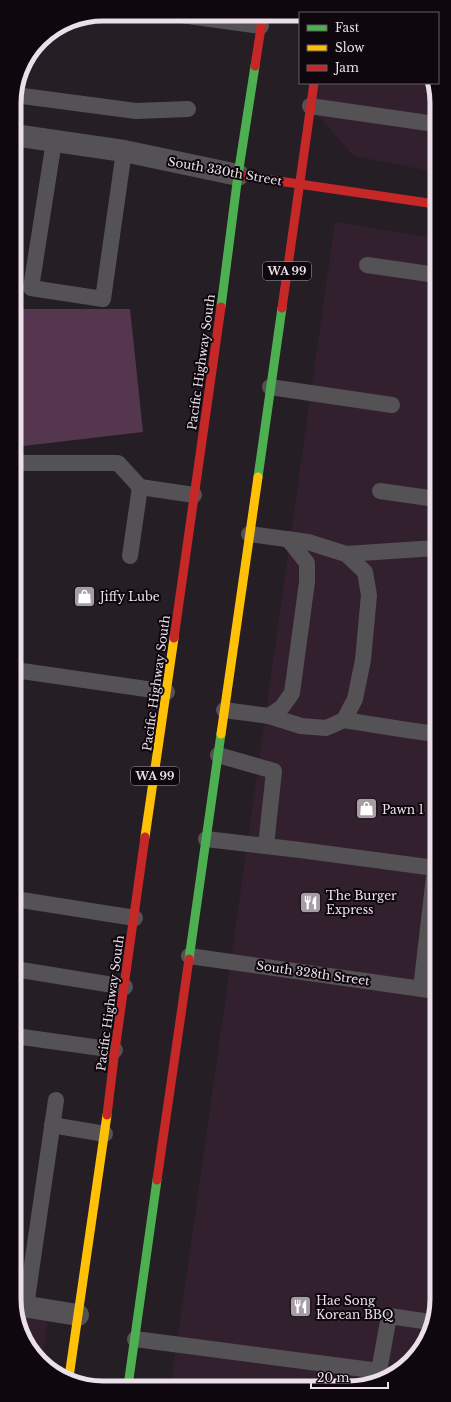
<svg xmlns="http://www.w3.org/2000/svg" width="451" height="1402" viewBox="0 0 451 1402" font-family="'Libre Baskerville',serif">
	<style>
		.built { fill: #33202f }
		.green { fill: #54364f }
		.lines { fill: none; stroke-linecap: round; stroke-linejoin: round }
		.lane { stroke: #555255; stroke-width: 16 }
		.street { stroke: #555255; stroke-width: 22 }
		.fast { stroke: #4caf50; stroke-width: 9 }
		.slow { stroke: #ffc107; stroke-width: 9 }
		.jam { stroke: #c62828; stroke-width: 9 }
		.labels { text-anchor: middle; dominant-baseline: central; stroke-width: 4; stroke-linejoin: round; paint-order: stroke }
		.shield { fill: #0e070d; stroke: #a99fa7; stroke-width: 1 }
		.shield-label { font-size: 11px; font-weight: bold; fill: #ebe0e9 }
		.street-label { font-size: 12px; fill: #ebe0e9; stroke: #0e070d }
		.poi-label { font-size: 12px; fill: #ebe0e9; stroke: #0e070d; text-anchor: start }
		.rim { fill: none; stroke: #ebe0e9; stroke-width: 5 }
	</style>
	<rect width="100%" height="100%" fill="#261e25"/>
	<!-- built -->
	<g class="built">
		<polygon points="314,83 434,83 435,86 435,172 354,156 310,106"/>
		<polygon points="335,222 436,238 437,1305 415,1358 365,1386 171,1386"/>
		<polygon points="16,1305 48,1318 42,1363 40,1362 16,1316"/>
	</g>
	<!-- green -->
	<polygon class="green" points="14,309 130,309 143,432 15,447"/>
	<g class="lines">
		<!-- lane -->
		<g class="lane">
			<polyline points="174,14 261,26"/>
			<polyline points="15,95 136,111 188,109"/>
			<polyline points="310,106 435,124"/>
			<polyline points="54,141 31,288 103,299 124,151"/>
			<polyline points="367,265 436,275"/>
			<polyline points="270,387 392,405"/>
			<polyline points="15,463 118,463 140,487"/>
			<polyline points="380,491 436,499"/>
			<polyline points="346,554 436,548"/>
			<polyline points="130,556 140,487 194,495"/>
			<polyline points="15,670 167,692"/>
			<polyline points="224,710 269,716 301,726 326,728 344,720 355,699 363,660 369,595 365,572 346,554 308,542 249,534"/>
			<polyline points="269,716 282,707 292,693 307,582 307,563 288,539"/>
			<polyline points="344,720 407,730 436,734"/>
			<polyline points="218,755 274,771 266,846"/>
			<polyline points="206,839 300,850 435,868 421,989"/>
			<polyline points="15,899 135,918"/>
			<polyline points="189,956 436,991"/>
			<polyline points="15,969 125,987"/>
			<polyline points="15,1036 115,1050"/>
			<polyline points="52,1125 105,1134"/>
			<polyline points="26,1306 56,1100"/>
			<polyline points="135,1339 379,1371 378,1379"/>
			<polyline points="379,1371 389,1316 430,1322"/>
		</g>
		<!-- street -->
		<g class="street">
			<polyline points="14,135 124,151 238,175"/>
			<polyline points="16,1305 78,1315"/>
		</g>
		<!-- fast -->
		<g class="fast">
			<polyline points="221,307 238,175 255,66"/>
			<polyline points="258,477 282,308"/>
			<polyline points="189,959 221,734"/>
			<polyline points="128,1386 157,1180"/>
		</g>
		<!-- slow -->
		<g class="slow">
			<polyline points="221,734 258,477"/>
			<polyline points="145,837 174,638"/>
			<polyline points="69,1377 107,1115"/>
		</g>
		<!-- jam -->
		<g class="jam">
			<polyline points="255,66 263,15"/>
			<polyline points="238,175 435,204"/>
			<polyline points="282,308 314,83"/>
			<polyline points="174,638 221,307"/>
			<polyline points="107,1115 115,1050 145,837"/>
			<polyline points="157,1180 189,959"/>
		</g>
	</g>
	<!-- icons -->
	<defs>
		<symbol id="shop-square" viewBox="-11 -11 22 22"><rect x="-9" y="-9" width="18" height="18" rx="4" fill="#a69ca4" stroke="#0e070d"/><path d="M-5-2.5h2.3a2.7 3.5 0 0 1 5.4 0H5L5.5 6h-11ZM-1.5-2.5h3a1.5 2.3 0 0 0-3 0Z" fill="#fff"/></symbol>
		<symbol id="restaurant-square" viewBox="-11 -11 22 22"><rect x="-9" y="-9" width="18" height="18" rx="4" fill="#a69ca4" stroke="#0e070d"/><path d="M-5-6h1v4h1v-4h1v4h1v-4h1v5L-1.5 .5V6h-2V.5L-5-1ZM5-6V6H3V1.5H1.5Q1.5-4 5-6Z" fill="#fff"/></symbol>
	</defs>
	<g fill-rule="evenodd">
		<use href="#shop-square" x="72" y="584" width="25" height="25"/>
		<use href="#shop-square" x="354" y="796" width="25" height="25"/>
		<use href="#restaurant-square" x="298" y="890" width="25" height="25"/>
		<use href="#restaurant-square" x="288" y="1294" width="25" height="25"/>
	</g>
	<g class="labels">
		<!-- shield labels -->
		<g class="shield">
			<rect x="263" y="262" width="48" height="18" rx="3"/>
			<rect x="131" y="767" width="48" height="18" rx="3"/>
		</g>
		<g class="shield-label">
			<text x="287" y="271">WA 99</text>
			<text x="155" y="776">WA 99</text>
		</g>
		<!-- street labels -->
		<g class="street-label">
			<text transform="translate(225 171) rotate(10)">South 330th Street</text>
			<text transform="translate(201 362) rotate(-82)">Pacific Highway South</text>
			<text transform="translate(156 683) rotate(-82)">Pacific Highway South</text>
			<text transform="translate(313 973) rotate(8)">South 328th Street</text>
			<text transform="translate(110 1003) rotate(-82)">Pacific Highway South</text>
		</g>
		<!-- poi labels -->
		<g class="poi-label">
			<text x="100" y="596">Jiffy Lube</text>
			<text x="382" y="809">Pawn 1</text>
			<text x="326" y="895">The Burger<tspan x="326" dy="14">Express</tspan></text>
			<text x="316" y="1300">Hae Song<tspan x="316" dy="14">Korean BBQ</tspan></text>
		</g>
	</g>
	<!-- crop -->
	<path d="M0 0H451V1402H0ZM103 21H348A82 82 0 0 1 430 103V1299A82 82 0 0 1 348 1381H103A82 82 0 0 1 21 1299V103A82 82 0 0 1 103 21Z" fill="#0e070d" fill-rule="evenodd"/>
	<path class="rim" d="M103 21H348A82 82 0 0 1 430 103V1299A82 82 0 0 1 348 1381H103A82 82 0 0 1 21 1299V103A82 82 0 0 1 103 21Z"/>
	<!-- legend -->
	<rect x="299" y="12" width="140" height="72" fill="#0e070d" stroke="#665e65"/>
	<rect x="307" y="25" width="20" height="6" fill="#4caf50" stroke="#665e65"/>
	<text x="335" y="32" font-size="12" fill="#ebe0e9">Fast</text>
	<rect x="307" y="45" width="20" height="6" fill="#ffc107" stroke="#665e65"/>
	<text x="335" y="52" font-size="12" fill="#ebe0e9">Slow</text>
	<rect x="307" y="65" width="20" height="6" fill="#c62828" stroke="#665e65"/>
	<text x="335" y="72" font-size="12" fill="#ebe0e9">Jam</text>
	<!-- scale -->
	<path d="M311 1382v6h77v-6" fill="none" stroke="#ebe0e9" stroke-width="2"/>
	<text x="317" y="1382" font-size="12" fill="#ebe0e9" stroke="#0e070d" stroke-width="3" paint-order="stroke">20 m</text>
</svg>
